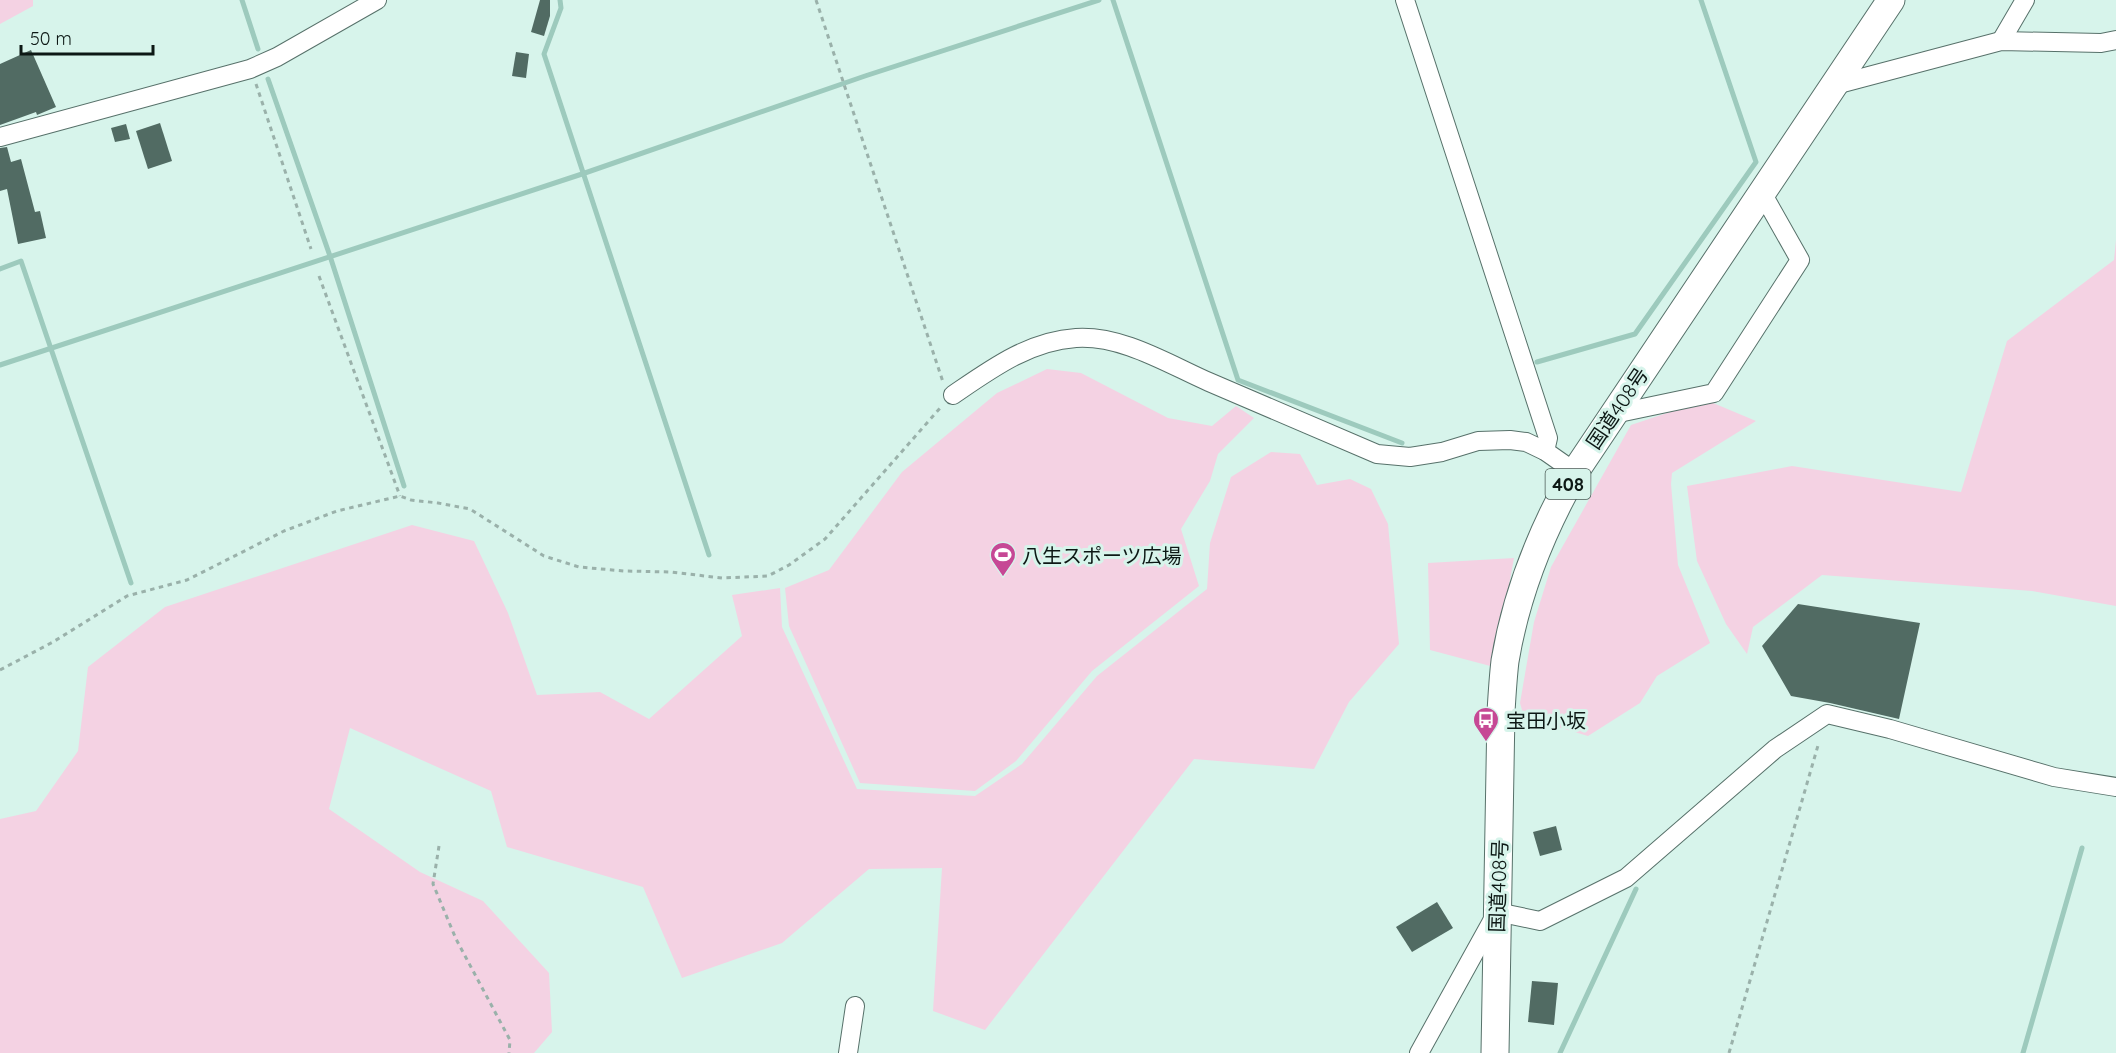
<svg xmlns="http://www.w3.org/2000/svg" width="2116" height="1053" viewBox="0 0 2116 1053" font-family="Quicksand,'Noto Sans JP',sans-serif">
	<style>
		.green { fill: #f4d2e3 }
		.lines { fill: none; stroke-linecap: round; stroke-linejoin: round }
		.stream { stroke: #9dcabd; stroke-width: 5 }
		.building { fill: #516b63 }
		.minor-casing { stroke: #57716a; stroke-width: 20 }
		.highway-casing { stroke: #57716a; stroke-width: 29 }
		.path { stroke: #9ab1aa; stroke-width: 3; stroke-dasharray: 4.5 4.5; stroke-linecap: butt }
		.minor { stroke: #fff; stroke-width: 18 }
		.highway { stroke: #fff; stroke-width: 27 }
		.labels { text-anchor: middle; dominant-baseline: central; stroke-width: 6; stroke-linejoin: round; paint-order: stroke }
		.shield { fill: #d7f4eb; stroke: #4a5a55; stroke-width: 1.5 }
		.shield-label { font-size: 18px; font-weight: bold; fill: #0d1815 }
		.street-label { font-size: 20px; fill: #0d1815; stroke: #d7f4eb }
		.poi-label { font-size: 20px; fill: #0d1815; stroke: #d7f4eb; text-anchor: start }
	</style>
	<rect width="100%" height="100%" fill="#d7f4eb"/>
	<!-- green -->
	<g class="green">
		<polygon points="0,0 33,0 33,6 0,24"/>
		<polygon points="2116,240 2116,606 2032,591 1822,575 1753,627 1747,654 1726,624 1697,561 1687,486 1792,466 1961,492 2007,341 2114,260"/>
		<polygon points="1047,369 1081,373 1168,418 1212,426 1236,406 1254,418 1218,454 1210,481 1181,529 1199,586 1092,671 1016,761 975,791 860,783 789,626 785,588 829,570 902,472 997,393"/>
		<polygon points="1706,400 1756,421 1672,473 1671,484 1678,565 1710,643 1657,676 1640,703 1588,736 1524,717 1520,703 1534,622 1551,567 1631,425"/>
		<polygon points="1271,452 1300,454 1317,485 1350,479 1371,489 1388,524 1399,644 1349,702 1314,769 1194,759 985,1030 933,1011 942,868 869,869 782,943 682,978 643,887 507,847 491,791 350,728 329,809 420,872 483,901 549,973 552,1032 534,1053 0,1053 0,819 36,811 78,751 88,667 165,607 412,525 474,541 508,613 537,695 600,692 649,719 742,636 732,595 780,588 782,627 857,789 975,796 1022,764 1097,676 1207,589 1210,543 1231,477"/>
		<polygon points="1514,558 1494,667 1430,650 1428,563"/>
	</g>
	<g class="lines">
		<!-- stream -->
		<g class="stream">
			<polyline points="242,0 258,49"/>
			<polyline points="560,0 561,8 544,54 709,555"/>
			<polyline points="1113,0 1238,380 1402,443"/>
			<polyline points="268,79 330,256 404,486"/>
			<polyline points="0,269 21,261 131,583"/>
			<polyline points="1537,362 1635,334 1756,162 1701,0"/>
			<polyline points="0,365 582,174 865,76 1099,0"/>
			<polyline points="1560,1053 1636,889"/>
			<polyline points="2023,1053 2082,848"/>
		</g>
	</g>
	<!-- building -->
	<g class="building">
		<polygon points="540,0 550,0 550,16 544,36 531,32"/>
		<polygon points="31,50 56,107 37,115 36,112 0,125 0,64"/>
		<polygon points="516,52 529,54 526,78 512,76"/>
		<polygon points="160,123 172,161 148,169 136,131"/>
		<polygon points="126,124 130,139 115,142 111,128"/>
		<polygon points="7,147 11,162 21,159 35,212 40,211 46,238 18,244 7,189 0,191 0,148"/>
		<polygon points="1798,604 1920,623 1899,719 1830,703 1791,696 1762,646"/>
		<polygon points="1556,826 1562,850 1540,856 1533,832"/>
		<polygon points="1437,902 1453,928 1412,952 1396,927"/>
		<polygon points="1532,981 1558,983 1554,1025 1528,1022"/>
	</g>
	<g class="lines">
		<defs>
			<g id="minor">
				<polyline points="1405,0 1548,438 1545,451"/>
				<polyline points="2001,41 2025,0"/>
				<polyline points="1835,85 2001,41 2101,43 2116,40"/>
				<polyline points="0,137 250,69 277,57 377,0"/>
				<path d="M953,395C991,369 1029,341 1076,338C1122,335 1168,364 1209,382C1265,406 1321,430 1377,454L1410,457L1442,452L1478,441L1510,440L1526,442L1545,451L1575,472"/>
				<polyline points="1614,414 1714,393 1800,260 1761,191"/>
				<polyline points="848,1053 855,1006"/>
				<polyline points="1419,1053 1497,912 1540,921 1626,878 1775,749 1827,714 1890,729 2054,777 2116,787"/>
			</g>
			<path id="highway" d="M1495,1053L1501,712C1502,695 1503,678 1505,661C1516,595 1542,530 1575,472L1891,0"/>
		</defs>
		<!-- minor casing -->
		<use href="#minor" class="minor-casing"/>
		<!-- highway casing -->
		<use href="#highway" class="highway-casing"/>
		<!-- path -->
		<g class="path">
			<polyline points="816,0 943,382"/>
			<polyline points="256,84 311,249"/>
			<polyline points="319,276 400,496"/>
			<polyline points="0,670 53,642 127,596 187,580 284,531 337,511 400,496 411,500 438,503 470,509 544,556 579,567 624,571 671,572 722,578 768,576 789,565 825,539 941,407"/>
			<polyline points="439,846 433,884 456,939 510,1040 509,1053"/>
			<polyline points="1729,1053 1819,742"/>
		</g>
		<!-- minor -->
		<use href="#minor" class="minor"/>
		<!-- highway -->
		<use href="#highway" class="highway"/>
	</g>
	<!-- icons -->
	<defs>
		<symbol id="stadium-pin" viewBox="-11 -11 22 30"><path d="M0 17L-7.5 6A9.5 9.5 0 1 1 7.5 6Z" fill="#c64895" stroke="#d7f4eb"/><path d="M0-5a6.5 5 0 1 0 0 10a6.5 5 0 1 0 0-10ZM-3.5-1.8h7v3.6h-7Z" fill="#fff"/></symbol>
		<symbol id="bus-pin" viewBox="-11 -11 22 30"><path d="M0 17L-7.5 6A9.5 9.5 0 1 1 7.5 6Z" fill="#c64895" stroke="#d7f4eb"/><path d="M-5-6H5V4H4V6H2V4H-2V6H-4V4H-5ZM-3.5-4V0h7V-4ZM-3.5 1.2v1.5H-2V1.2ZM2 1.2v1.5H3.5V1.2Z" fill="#fff"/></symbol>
	</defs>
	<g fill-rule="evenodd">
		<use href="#stadium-pin" x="988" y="540" width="30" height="40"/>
		<use href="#bus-pin" x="1471" y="705" width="30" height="40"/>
	</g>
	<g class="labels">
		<!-- shield labels -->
		<rect class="shield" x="1545.5" y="469" width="45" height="30" rx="4.5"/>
		<g class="shield-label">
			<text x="1568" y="484">408</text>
		</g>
		<!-- street labels -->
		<g class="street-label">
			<text transform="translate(1617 408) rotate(-56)">国道408号</text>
			<text transform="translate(1498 886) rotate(-88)">国道408号</text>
		</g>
		<!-- poi labels -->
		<g class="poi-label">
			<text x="1022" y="555">八生スポーツ広場</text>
			<text x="1506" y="720">宝田小坂</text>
		</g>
	</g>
	<!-- scale -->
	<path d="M21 45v9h132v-9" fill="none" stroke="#0d1815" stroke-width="3"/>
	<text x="30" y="45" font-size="18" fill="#0d1815" stroke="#d7f4eb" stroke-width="4.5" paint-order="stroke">50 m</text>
</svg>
